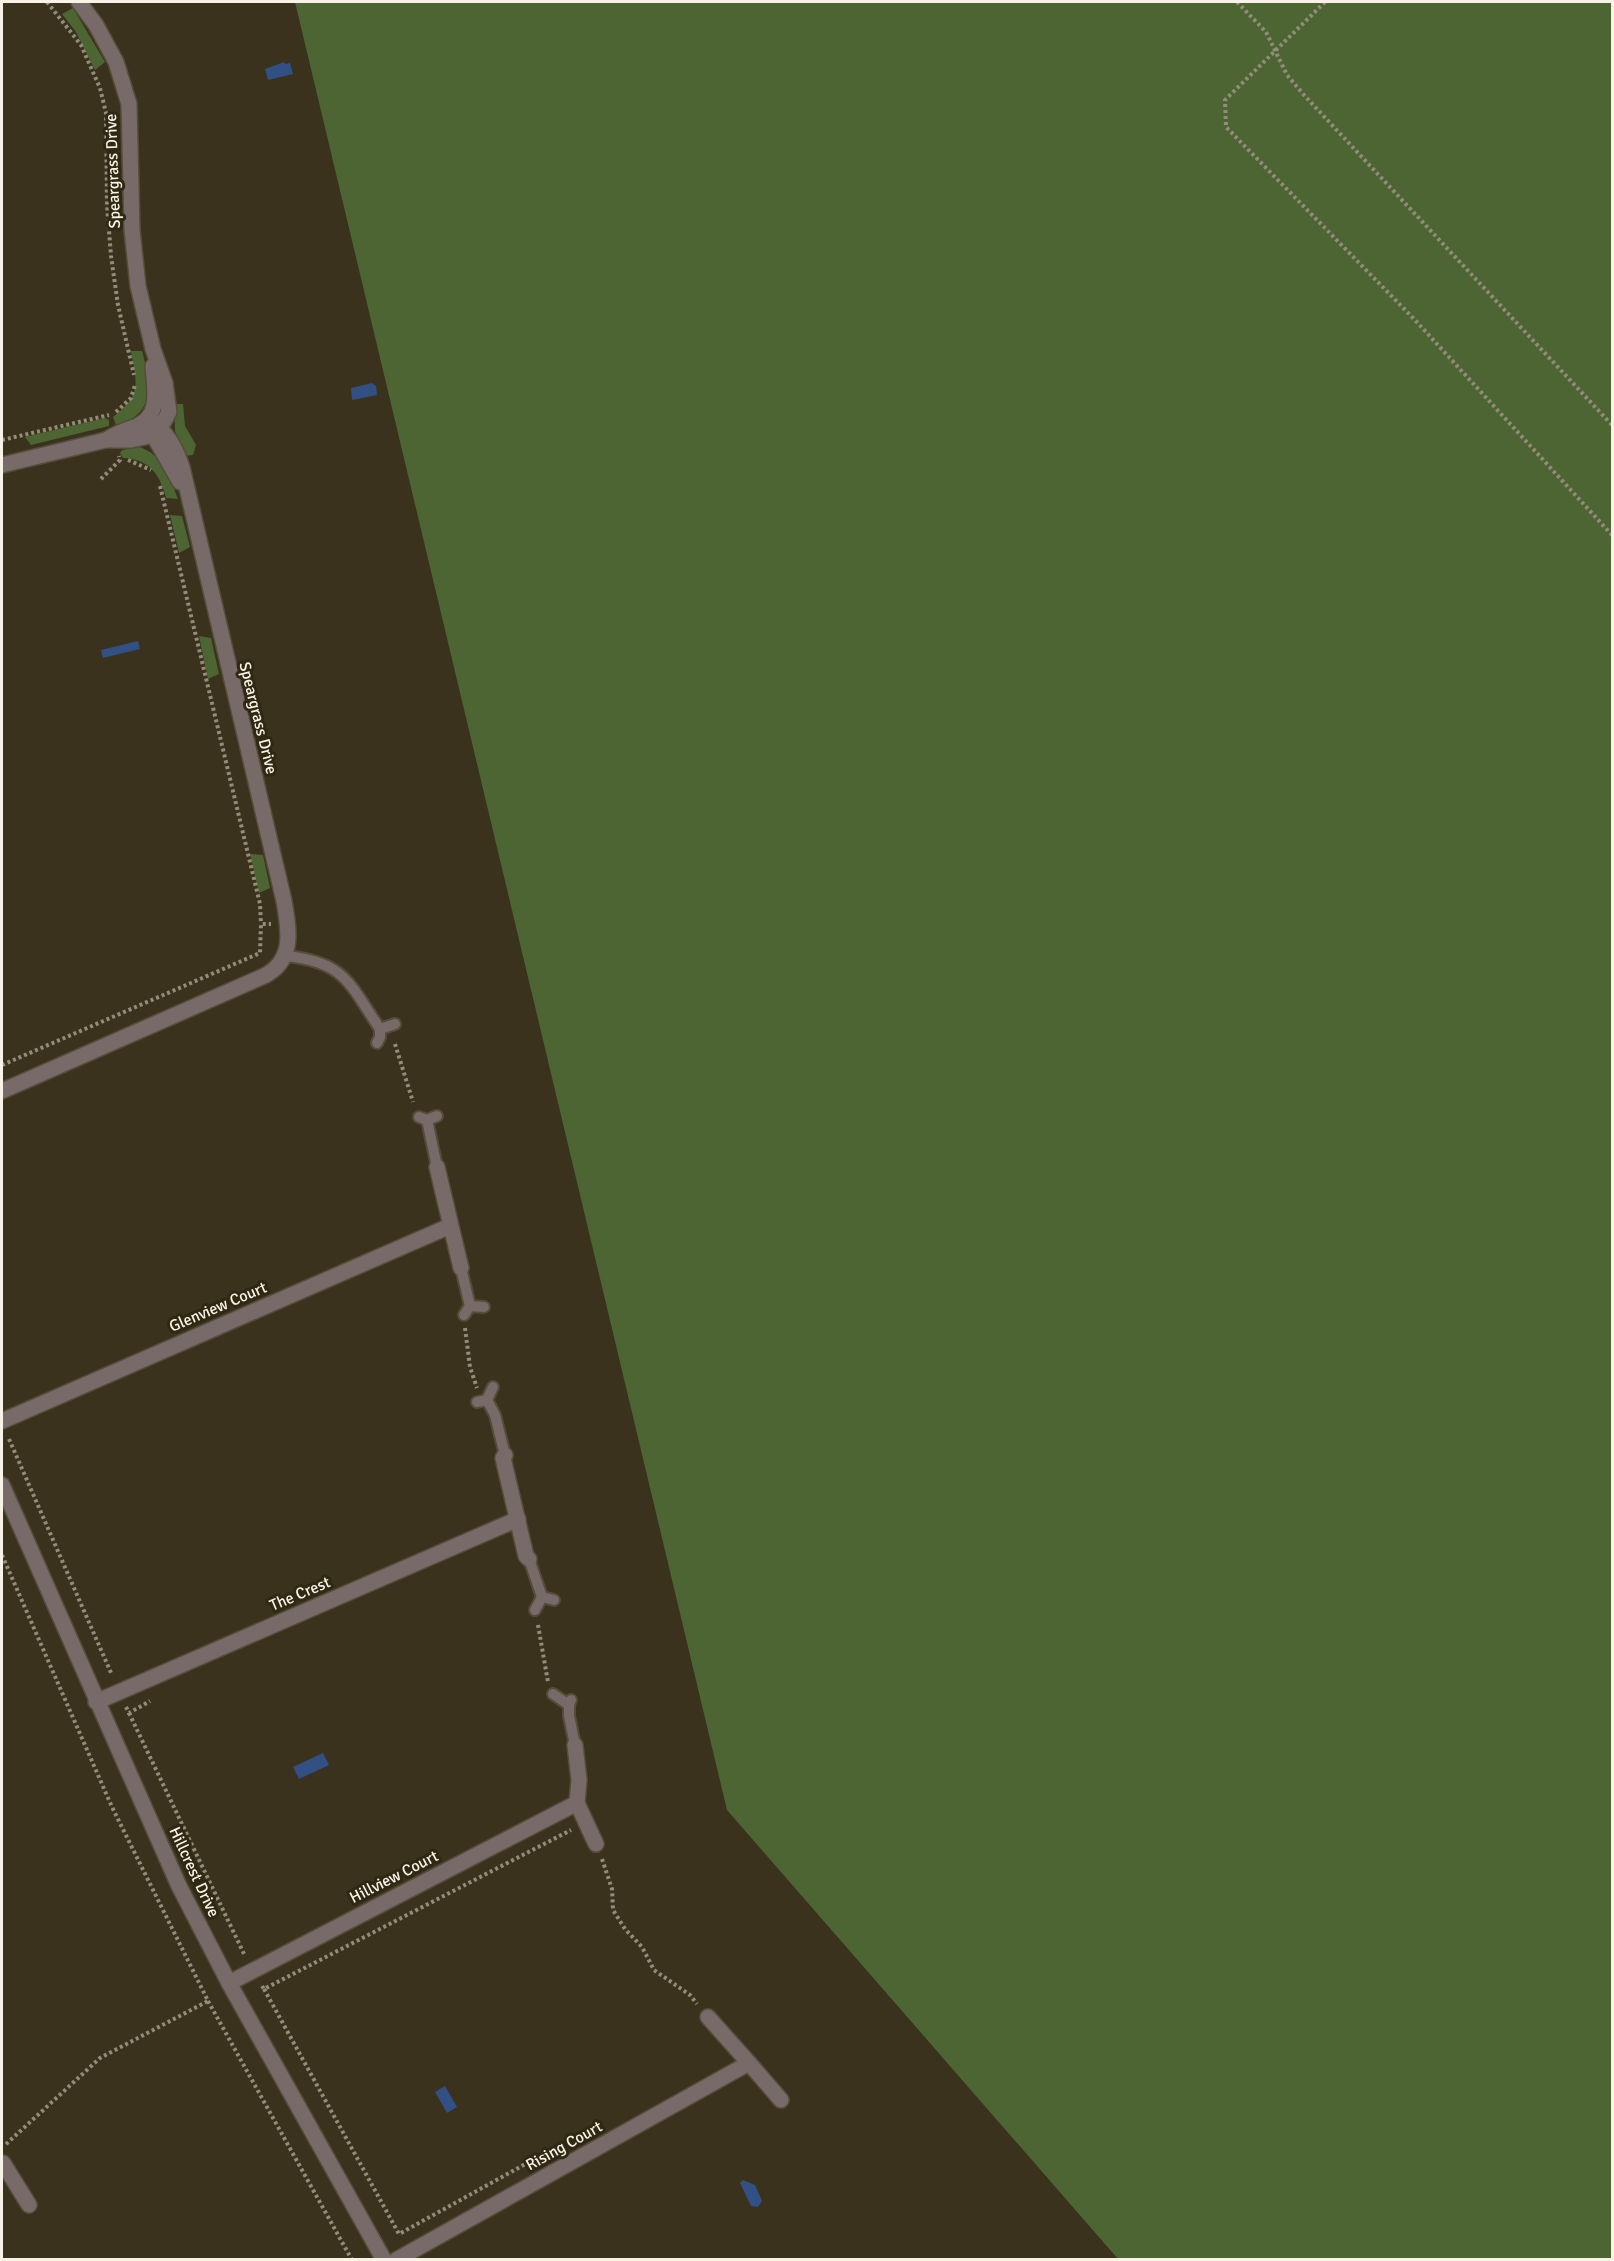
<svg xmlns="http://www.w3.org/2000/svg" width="1614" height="2261" viewBox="0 0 1614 2261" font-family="Signika,sans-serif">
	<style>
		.green { fill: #4c6532 }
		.water { fill: #325084 }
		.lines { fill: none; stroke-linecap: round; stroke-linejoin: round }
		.service-casing { stroke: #554d39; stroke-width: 14 }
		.minor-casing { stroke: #554d39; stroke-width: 18 }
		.path { stroke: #938c7b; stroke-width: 4; stroke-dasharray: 3 3; stroke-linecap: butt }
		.service { stroke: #776a68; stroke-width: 10 }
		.minor { stroke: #776a68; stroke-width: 15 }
		.labels { text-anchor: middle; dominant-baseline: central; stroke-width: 6; stroke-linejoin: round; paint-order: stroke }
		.street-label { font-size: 16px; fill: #f8f3e6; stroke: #302813 }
	</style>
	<rect width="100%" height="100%" fill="#3a321d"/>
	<!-- green -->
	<g class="green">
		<polygon points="295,2 1612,2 1612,2259 1118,2259 727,1810"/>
		<polygon points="73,8 105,62 95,70 76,32 62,14"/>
		<path d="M131,351H142C151,384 156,415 116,425L113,417C142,394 137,385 131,351Z"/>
		<polygon points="174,404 183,404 185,426 196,445 193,455 185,456 175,431"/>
		<polygon points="105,418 109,420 109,426 31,445 25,437"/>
		<path d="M139,447C163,454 170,478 178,499L166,498C160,474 149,459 123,458L120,453L122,450Z"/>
		<polygon points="170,515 182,516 190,547 179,553"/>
		<polygon points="199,636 211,638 219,674 208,679"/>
		<polygon points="250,854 263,855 270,888 259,893"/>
	</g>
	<!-- water -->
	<g class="water">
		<polygon points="284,62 285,64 290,63 293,74 268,80 265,69"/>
		<polygon points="372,383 376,386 377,395 352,400 351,388"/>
		<polygon points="138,641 140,649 103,658 101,650"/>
		<polygon points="323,1753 329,1765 299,1779 293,1767"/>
		<polygon points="445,2086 457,2107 447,2113 435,2092"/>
		<polygon points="743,2180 755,2185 762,2201 758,2207 751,2206 740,2183"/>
	</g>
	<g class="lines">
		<defs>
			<g id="service">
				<path d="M286,956C345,962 349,983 380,1029V1037L377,1043"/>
				<polyline points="380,1029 395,1024"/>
				<polyline points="419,1117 427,1120 437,1116"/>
				<polyline points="427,1120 437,1167"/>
				<polyline points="461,1268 470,1306"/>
				<polyline points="464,1315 470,1306 484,1307"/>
				<polyline points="487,1400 495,1415 505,1455"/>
				<polyline points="477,1402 487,1400 493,1387"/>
				<polyline points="529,1559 542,1597"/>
				<polyline points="535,1610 542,1597 554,1600"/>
				<polyline points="553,1694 569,1705 571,1700"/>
				<polyline points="569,1705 569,1716 575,1745"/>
			</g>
			<g id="minor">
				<polyline points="149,424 152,433 180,482"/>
				<path d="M106,440C116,433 126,430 137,426C162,415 154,387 153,366"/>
				<polyline points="2,465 106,440 131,440 145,437 162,425 169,412 165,383 153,349 138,286 132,230 129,104 116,62 96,25 79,2"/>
				<path d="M2,1091L264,976C295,960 289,930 284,901L182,467C175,446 166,431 148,418"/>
				<polyline points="437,1167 461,1268"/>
				<polyline points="2,1421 450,1226"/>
				<polyline points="505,1455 503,1458 526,1556 529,1559"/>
				<polyline points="2,1485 179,1886 229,1983 384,2260"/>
				<polyline points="96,1702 518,1519"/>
				<polyline points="577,1803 596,1844"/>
				<polyline points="229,1983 577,1803 579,1780 575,1745"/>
				<polyline points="749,2063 781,2100"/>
				<polyline points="3,2163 29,2205"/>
				<polyline points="396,2260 749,2063 708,2017"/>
			</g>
		</defs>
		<!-- service casing -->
		<use href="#service" class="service-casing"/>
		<!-- minor casing -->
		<use href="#minor" class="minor-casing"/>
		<!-- path -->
		<g class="path">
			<polyline points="47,2 81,45 100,88 106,113 107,205 111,256 118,305 134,375"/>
			<polyline points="1237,2 1266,32 1287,75 1304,95 1612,425"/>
			<polyline points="1325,2 1225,100 1226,127 1415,320 1612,535"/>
			<polyline points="116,412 131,398 135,385"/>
			<polyline points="2,440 109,415"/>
			<polyline points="128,460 151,470"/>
			<polyline points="101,479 120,460 119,456"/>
			<polyline points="160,486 260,904 261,924"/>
			<polyline points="395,1044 413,1102"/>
			<polyline points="2,1065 260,953 261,924 271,924"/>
			<polyline points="465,1328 470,1367 477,1388"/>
			<polyline points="9,1439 112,1675"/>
			<polyline points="2,1555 112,1807 208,2001 100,2058 4,2146"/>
			<polyline points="538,1625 548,1682"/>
			<polyline points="126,1707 129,1713 150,1701"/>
			<polyline points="129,1713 245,1956"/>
			<polyline points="602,1859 612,1889 613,1910 625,1929 642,1947 654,1970 690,1995 697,2004"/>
			<polyline points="262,1986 264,1989 571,1830"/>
			<polyline points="264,1989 399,2234 529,2162"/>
			<polyline points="208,2001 352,2260"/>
		</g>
		<!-- service -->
		<use href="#service" class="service"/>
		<!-- minor -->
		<use href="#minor" class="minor"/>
	</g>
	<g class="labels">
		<!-- street labels -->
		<g class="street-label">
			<text transform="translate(113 171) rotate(-92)">Speargrass Drive</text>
			<text transform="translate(258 718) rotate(76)">Speargrass Drive</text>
			<text transform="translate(218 1307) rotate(-23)">Glenview Court</text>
			<text transform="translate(300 1594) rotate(-23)">The Crest</text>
			<text transform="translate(194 1872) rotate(65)">Hillcrest Drive</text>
			<text transform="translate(394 1877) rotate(-27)">Hillview Court</text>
			<text transform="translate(564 2146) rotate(-29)">Rising Court</text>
		</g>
	</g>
	<!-- border -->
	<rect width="1614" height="2261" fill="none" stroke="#f8f3e6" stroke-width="6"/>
</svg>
